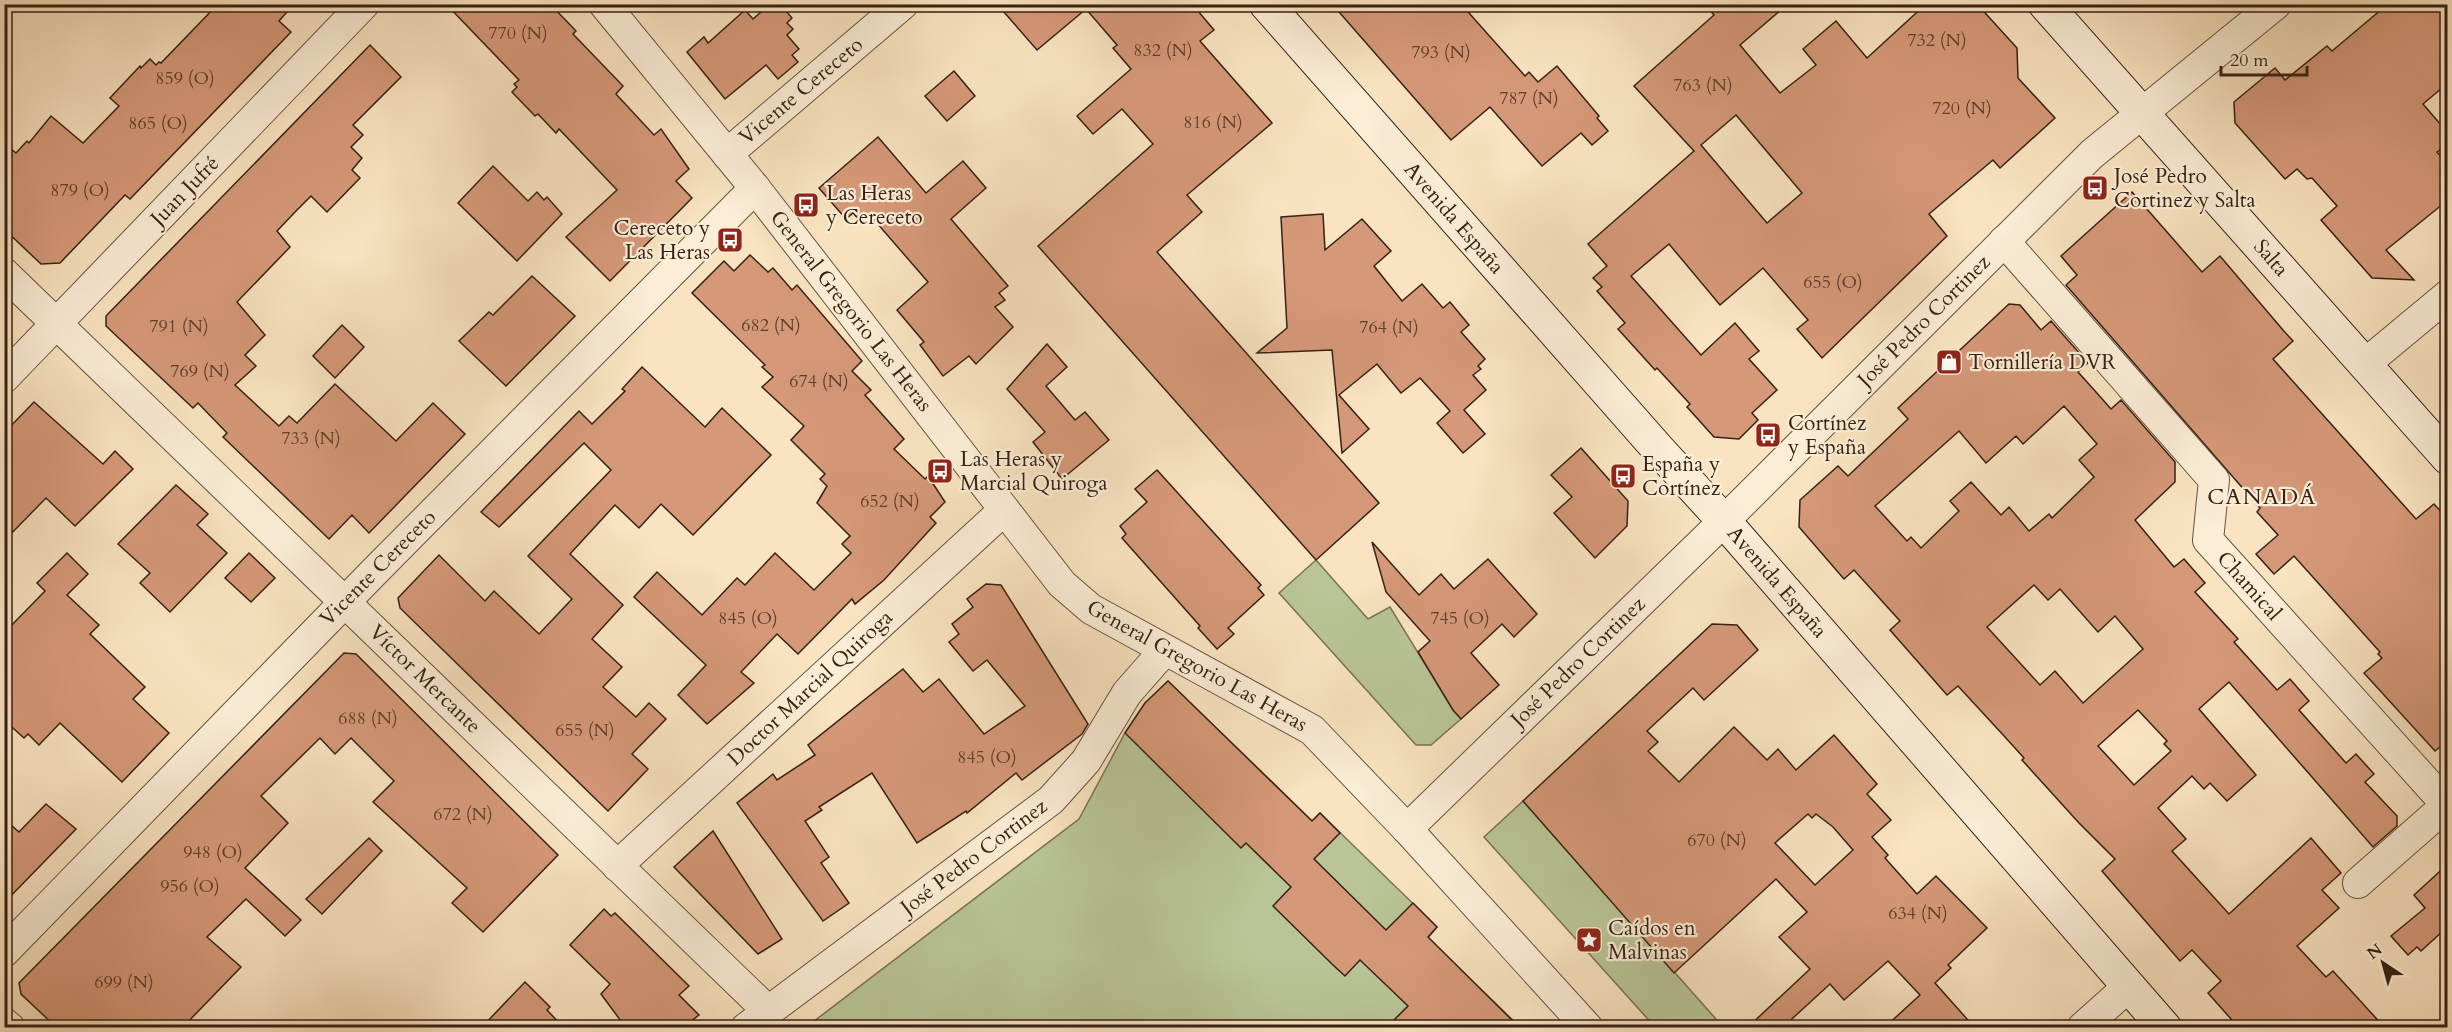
<svg xmlns="http://www.w3.org/2000/svg" width="2452" height="1032" viewBox="0 0 2452 1032" font-family="Cardo,serif">
	<style>
		.green { fill: #b9c596; stroke: #787354; stroke-width: 1.5 }
		.building { fill: #d59878; stroke: #362113; stroke-width: 1.5; fill-rule: evenodd }
		.lines { fill: none; stroke-linecap: round; stroke-linejoin: round }
		.minor-casing { stroke: #67523e; stroke-width: 32 }
		.secondary-casing { stroke: #362113; stroke-width: 35 }
		.minor { stroke: #fbedd6; stroke-width: 30 }
		.secondary { stroke: #fbedd6; stroke-width: 33 }
		.labels { text-anchor: middle; dominant-baseline: central; stroke-width: 4.5; stroke-linejoin: round; paint-order: stroke }
		.number-label { font-size: 18px; fill: #5e3f2c }
		.street-label { font-size: 21px; fill: #362113; stroke: #fbedd6 }
		.poi-label { font-size: 21px; fill: #362113; stroke: #fbedd6; text-anchor: start }
		.neighbourhood-label { font-size: 22px; letter-spacing: 1.5px; fill: #362113; stroke: #fbedd6 }
	</style>
	<rect width="100%" height="100%" fill="#f9e3c0"/>
	<filter id="stains"><feTurbulence type="fractalNoise" baseFrequency=".00333" numOctaves="4"/><feColorMatrix values="0 0 0 0 .2 0 0 0 0 .09 0 0 0 0 .02 0 0 0 .5 -.17"/></filter>
	<radialGradient id="worn" r=".72"><stop offset=".6" stop-color="#630" stop-opacity="0"/><stop offset="1" stop-color="#630" stop-opacity=".3"/></radialGradient>
	<!-- green -->
	<g class="green">
		<polygon points="1316,560 1368,619 1390,607 1453,710 1461,719 1431,745 1416,745 1279,593"/>
		<polygon points="1168,681 1312,821 1320,813 1437,927 1428,938 1520,1027 805,1028 1079,819 1125,733 1145,703"/>
		<polygon points="1523,801 1723,1027 1655,1027 1484,837"/>
	</g>
	<!-- building -->
	<g class="building">
		<polygon points="218,4 294,4 279,21 291,32 130,199 125,195 60,263 41,264 4,229 4,143 16,153 27,141 29,143 51,116 83,143 119,106 110,98 140,66 141,68 150,59 156,65 159,62 161,63"/>
		<polygon points="446,4 550,4 576,31 573,34 623,86 616,94 654,135 661,129 689,169 676,181 692,198 610,281 566,237 617,190 559,129 556,133 538,114 535,116 512,92 517,87 514,84 519,80"/>
		<polygon points="770,4 780,4 792,18 787,23 793,29 787,35 799,49 792,55 798,62 778,79 766,65 725,99 687,52 704,37 708,43 745,10 753,19"/>
		<polygon points="997,4 1192,4 1214,30 1200,41 1272,123 1187,195 1202,212 1157,252 1379,503 1316,560 1038,246 1153,144 1122,109 1093,134 1077,116 1131,69 1113,48 1117,45 1086,9 1037,50"/>
		<polygon points="1332,4 1461,4 1525,76 1529,72 1538,82 1557,66 1599,116 1597,118 1608,131 1592,145 1581,133 1542,166 1490,107 1451,140"/>
		<path d="M1705,4H1788L1740,45L1780,93L1816,65L1803,49L1836,21L1867,58L1926,4H1977L2017,48L2018,78L2055,118L2000,168L1993,160L1929,214L1947,236L1822,358L1797,329L1808,320L1763,268L1720,305L1669,244L1631,276L1701,355L1735,323L1759,351L1749,359L1777,390L1752,413L1758,420L1739,439L1714,437L1687,407L1690,404L1657,368L1655,370L1618,329L1625,323L1597,291L1602,287L1593,278L1607,266L1588,244L1694,151L1634,86L1714,15ZM1736,115L1802,193L1767,223L1701,145Z"/>
		<polygon points="2388,4 2448,4 2448,83 2423,104 2448,133 2448,144 2437,152 2448,164 2448,200 2386,250 2414,280 2372,278 2321,220 2337,206 2312,178 2307,179 2297,169 2285,179 2235,123 2234,102 2275,68 2285,80 2327,46 2332,51"/>
		<polygon points="370,45 401,77 353,125 363,135 351,147 362,158 352,170 360,178 327,212 311,196 296,211 277,231 290,247 237,302 265,335 245,355 256,366 235,385 279,426 289,416 297,423 335,384 396,441 433,403 465,434 369,533 352,515 329,539 223,437 227,433 198,403 193,408 106,326 106,316"/>
		<polygon points="954,71 975,96 947,121 925,96"/>
		<polygon points="878,137 926,193 963,161 986,188 951,219 1008,286 999,293 1005,300 995,307 1013,327 976,364 969,356 943,376 920,345 924,342 897,310 928,282 870,215 862,223 853,213 846,219 819,188"/>
		<polygon points="493,166 528,201 537,192 544,200 547,197 562,214 517,261 458,203"/>
		<polygon points="2132,192 2202,272 2220,256 2283,330 2293,341 2273,359 2416,519 2434,504 2448,519 2448,740 2435,751 2364,673 2382,658 2378,654 2380,652 2294,556 2274,574 2256,554 2278,535 2257,512 2260,508 2066,285 2077,275 2061,256"/>
		<polygon points="1323,214 1325,250 1362,219 1391,251 1374,266 1402,301 1422,284 1443,308 1450,302 1469,325 1461,332 1485,359 1478,366 1481,369 1473,375 1486,390 1464,410 1485,434 1463,453 1437,423 1450,411 1420,378 1401,393 1377,364 1339,395 1369,429 1342,453 1332,350 1257,353 1287,328 1281,217"/>
		<polygon points="750,255 768,272 773,268 792,290 797,285 862,361 852,371 871,390 865,395 904,439 894,449 925,479 928,476 945,502 930,517 936,523 884,580 855,604 852,599 798,654 777,634 741,672 754,683 707,724 678,695 706,665 634,597 657,572 702,615 737,578 745,585 775,553 814,590 851,553 842,544 850,536 817,503 827,486 820,479 825,474 791,440 804,426 762,387 773,377 762,367 765,365 692,293 724,261 734,271"/>
		<polygon points="532,276 575,316 506,386 459,341 489,312 493,315"/>
		<path d="M2009,304L2020,305L2041,330L2051,321L2088,363L2078,372L2096,392L2111,409L2121,400L2175,462V482L2135,520L2174,567L2184,559L2205,583L2195,592L2238,639L2234,642L2277,690L2290,679L2309,701L2299,710L2346,763L2356,754L2374,774L2365,782L2397,816V826L2373,847L2229,682L2199,709L2256,775L2227,801L2210,783L2204,789L2192,776L2158,808L2186,839L2172,851L2229,914L2311,838L2341,873L2322,890L2339,908L2297,946L2326,977L2333,971L2385,1028H2239L2208,993L2221,981L2192,950L2180,961L2102,871L2115,859L2079,823L2022,760L2024,758L2005,737L1958,686L1947,695L1890,630L1900,621L1854,570L1844,579L1799,527L1800,500L1838,466L1848,476L1908,419L1898,408ZM2064,406L2097,444L2079,460L2094,477L2052,518L2049,514L2029,531L2009,507L2001,515L1971,482L1950,501L1959,511L1921,548L1911,537L1907,541L1875,506L1959,431L1986,463L2016,436L2023,444ZM2034,585L2048,600L2060,589L2098,632L2115,616L2143,649L2083,703L2055,671L2040,685L1987,627ZM2138,710L2167,741L2164,744L2171,751L2134,785L2098,746Z"/>
		<polygon points="342,325 364,347 335,378 313,356"/>
		<polygon points="1047,344 1067,367 1046,386 1075,420 1085,412 1109,440 1062,479 1033,442 1045,432 1007,389"/>
		<polygon points="642,367 705,427 722,408 771,455 693,535 661,504 639,528 615,505 570,554 623,605 592,639 622,667 603,687 636,717 649,703 666,719 632,754 648,769 608,811 400,608 398,598 439,555 485,601 494,591 539,634 572,599 528,556 611,470 584,443 499,527 481,512 579,411 592,424 625,391 622,389"/>
		<polygon points="34,402 103,464 115,451 133,469 75,526 46,498 4,541 4,433"/>
		<polygon points="1581,448 1628,501 1627,526 1595,558 1554,513 1572,497 1551,475"/>
		<polygon points="1157,470 1261,585 1258,588 1264,595 1228,628 1234,634 1217,649 1198,628 1200,626 1122,538 1126,534 1120,526 1147,502 1135,489"/>
		<polygon points="176,485 208,514 197,525 227,553 170,612 140,583 150,573 118,544"/>
		<polygon points="1372,542 1419,595 1441,574 1454,589 1488,559 1537,614 1514,637 1502,624 1471,653 1499,685 1461,719 1453,710 1418,652 1430,641 1386,592"/>
		<polygon points="67,553 88,574 67,595 99,625 90,634 145,687 133,699 169,733 122,782 60,723 39,745 28,734 24,738 4,720 4,633 45,591 37,583"/>
		<polygon points="249,553 275,578 251,602 225,578"/>
		<polygon points="986,584 1001,585 1088,724 1082,734 1022,780 1016,773 967,813 966,811 917,843 872,773 819,807 822,810 805,821 829,857 821,863 849,903 823,921 737,803 773,774 777,780 815,755 808,745 903,669 923,692 939,679 984,734 1025,706 987,660 973,671 949,642 959,634 952,624 973,607 967,599"/>
		<path d="M1712,624L1737,625L1758,650L1704,700L1693,688L1647,731L1658,742L1648,751L1679,782L1734,727L1767,760L1778,749L1796,770L1834,735L1877,784L1867,794L1891,820L1872,837L1888,855L1885,858L1917,894L1936,876L1987,928L1948,965L1951,968L1935,983L1975,1028H1884L1920,995L1888,961L1844,1000L1830,984L1782,1028H1747L1810,969L1779,937L1807,912L1776,879L1674,973L1523,801ZM1808,814L1812,818L1816,814L1833,827L1853,850L1815,885L1775,843Z"/>
		<polygon points="344,653 356,654 558,855 483,932 452,903 467,888 373,802 394,781 351,738 335,754 320,738 261,796 288,823 245,868 301,920 285,936 246,899 207,937 241,967 182,1028 57,1028 21,994 19,983"/>
		<polygon points="1168,681 1312,821 1320,813 1340,833 1314,859 1386,930 1413,903 1437,927 1428,937 1520,1028 1386,1028 1408,1006 1360,960 1345,976 1333,965 1273,906 1291,887 1246,843 1241,848 1125,733 1145,703"/>
		<polygon points="46,804 76,829 4,903 4,819 19,832"/>
		<polygon points="713,831 782,939 758,954 674,867"/>
		<polygon points="369,838 382,851 322,914 306,899"/>
		<polygon points="2448,864 2448,935 2444,930 2421,951 2417,947 2408,955 2391,936 2425,908 2414,895"/>
		<polygon points="604,909 611,916 615,913 689,986 679,995 699,1015 682,1028 626,1028 601,994 610,984 570,945"/>
		<polygon points="525,982 550,1007 547,1010 564,1028 481,1028"/>
	</g>
	<g class="lines">
		<defs>
			<g id="minor">
				<polyline points="604,4 755,188 1062,584 1091,609 1312,730 1407,829 1588,1028"/>
				<polyline points="727,154 903,4"/>
				<polyline points="2004,241 2214,480 2208,540 2447,805"/>
				<polyline points="4,273 768,1011"/>
				<polyline points="2365,364 2448,295"/>
				<polyline points="4,378 364,4"/>
				<polyline points="1407,829 1724,521 2092,154 2276,4"/>
				<polyline points="617,866 1003,511"/>
				<polyline points="2358,883 2448,804"/>
				<polyline points="4,952 375,571 755,188"/>
				<polyline points="4,1023 10,1028"/>
				<polyline points="746,1028 1051,800 1086,761 1127,693 1164,651"/>
				<polyline points="2082,1028 2129,986"/>
			</g>
			<g id="secondary">
				<polyline points="1266,4 1658,449 1724,521 2165,1028"/>
				<polyline points="2045,4 2448,458"/>
			</g>
		</defs>
		<!-- minor casing -->
		<use href="#minor" class="minor-casing"/>
		<!-- secondary casing -->
		<use href="#secondary" class="secondary-casing"/>
		<!-- minor -->
		<use href="#minor" class="minor"/>
		<!-- secondary -->
		<use href="#secondary" class="secondary"/>
	</g>
	<!-- icons -->
	<defs>
		<symbol id="bus-square" viewBox="-11 -11 22 22"><rect x="-9" y="-9" width="18" height="18" rx="4" fill="#8f2418" stroke="#fbedd6"/><path d="M-5-6H5V4H4V6H2V4H-2V6H-4V4H-5ZM-3.5-4V0h7V-4ZM-3.5 1.2v1.5H-2V1.2ZM2 1.2v1.5H3.5V1.2Z" fill="#fff"/></symbol>
		<symbol id="shop-square" viewBox="-11 -11 22 22"><rect x="-9" y="-9" width="18" height="18" rx="4" fill="#8f2418" stroke="#fbedd6"/><path d="M-5-2.5h2.3a2.7 3.5 0 0 1 5.4 0H5L5.5 6h-11ZM-1.5-2.5h3a1.5 2.3 0 0 0-3 0Z" fill="#fff"/></symbol>
		<symbol id="sight-square" viewBox="-11 -11 22 22"><rect x="-9" y="-9" width="18" height="18" rx="4" fill="#8f2418" stroke="#fbedd6"/><path d="M0-6L1.8-2.2L6-1.7L2.9 1.2L3.7 5.4L0 3.3L-3.7 5.4L-2.9 1.2L-6-1.7L-1.8-2.2Z" fill="#fff"/></symbol>
	</defs>
	<g fill-rule="evenodd">
		<use href="#bus-square" x="2080" y="173" width="30" height="30"/>
		<use href="#bus-square" x="791" y="190" width="30" height="30"/>
		<use href="#bus-square" x="715" y="225" width="30" height="30"/>
		<use href="#shop-square" x="1934" y="347" width="30" height="30"/>
		<use href="#bus-square" x="1753" y="420" width="30" height="30"/>
		<use href="#bus-square" x="925" y="456" width="30" height="30"/>
		<use href="#bus-square" x="1608" y="461" width="30" height="30"/>
		<use href="#sight-square" x="1574" y="925" width="30" height="30"/>
	</g>
	<g class="labels">
		<!-- number labels -->
		<g class="number-label">
			<text x="518" y="33">770 (N)</text>
			<text x="1937" y="40">732 (N)</text>
			<text x="1163" y="50">832 (N)</text>
			<text x="1441" y="52">793 (N)</text>
			<text x="185" y="78">859 (O)</text>
			<text x="1703" y="85">763 (N)</text>
			<text x="1529" y="98">787 (N)</text>
			<text x="1962" y="108">720 (N)</text>
			<text x="1213" y="122">816 (N)</text>
			<text x="158" y="123">865 (O)</text>
			<text x="80" y="190">879 (O)</text>
			<text x="1833" y="282">655 (O)</text>
			<text x="771" y="325">682 (N)</text>
			<text x="179" y="326">791 (N)</text>
			<text x="1389" y="327">764 (N)</text>
			<text x="200" y="371">769 (N)</text>
			<text x="819" y="381">674 (N)</text>
			<text x="311" y="438">733 (N)</text>
			<text x="890" y="501">652 (N)</text>
			<text x="748" y="618">845 (O)</text>
			<text x="1460" y="618">745 (O)</text>
			<text x="368" y="718">688 (N)</text>
			<text x="585" y="730">655 (N)</text>
			<text x="987" y="757">845 (O)</text>
			<text x="463" y="814">672 (N)</text>
			<text x="1717" y="840">670 (N)</text>
			<text x="213" y="852">948 (O)</text>
			<text x="190" y="886">956 (O)</text>
			<text x="1918" y="913">634 (N)</text>
			<text x="124" y="982">699 (N)</text>
		</g>
		<!-- street labels -->
		<g class="street-label">
			<text transform="translate(801 91) rotate(-40)">Vicente Cereceto</text>
			<text transform="translate(185 191) rotate(-46)">Juan Jufré</text>
			<text transform="translate(1454 218) rotate(49)">Avenida España</text>
			<text transform="translate(2271 258) rotate(49)">Salta</text>
			<text transform="translate(851 311) rotate(52)">General Gregorio Las Heras</text>
			<text transform="translate(1924 321) rotate(-45)">José Pedro Cortinez</text>
			<text transform="translate(378 568) rotate(-45)">Vicente Cereceto</text>
			<text transform="translate(1777 582) rotate(49)">Avenida España</text>
			<text transform="translate(2249 586) rotate(48)">Chamical</text>
			<text transform="translate(1578 662) rotate(-44)">José Pedro Cortinez</text>
			<text transform="translate(1197 666) rotate(29)">General Gregorio Las Heras</text>
			<text transform="translate(425 679) rotate(44)">Víctor Mercante</text>
			<text transform="translate(810 688) rotate(-43)">Doctor Marcial Quiroga</text>
			<text transform="translate(974 857) rotate(-37)">José Pedro Cortinez</text>
		</g>
		<!-- poi labels -->
		<g class="poi-label">
			<text x="2114" y="176">José Pedro<tspan x="2114" dy="24">Cortinez y Salta</tspan></text>
			<text x="826" y="193">Las Heras<tspan x="826" dy="24">y Cereceto</tspan></text>
			<text x="710" y="228" text-anchor="end">Cereceto y<tspan x="710" dy="24">Las Heras</tspan></text>
			<text x="1968" y="362">Tornillería DVR</text>
			<text x="1788" y="423">Cortínez<tspan x="1788" dy="24">y España</tspan></text>
			<text x="960" y="459">Las Heras y<tspan x="960" dy="24">Marcial Quiroga</tspan></text>
			<text x="1642" y="464">España y<tspan x="1642" dy="24">Cortínez</tspan></text>
			<text x="1608" y="928">Caídos en<tspan x="1608" dy="24">Malvinas</tspan></text>
		</g>
		<!-- neighbourhood labels -->
		<g class="neighbourhood-label">
			<text x="2262" y="497">CANADÁ</text>
		</g>
	</g>
	<!-- margin -->
	<rect width="2452" height="1032" fill="none" stroke="#f9e3c0" stroke-width="24"/>
	<rect x="6" y="6" width="2440" height="1020" fill="none" stroke="#362113" stroke-width="3"/>
	<rect x="12" y="12" width="2428" height="1008" fill="none" stroke="#362113" stroke-width="1.5"/>
	<!-- north arrow -->
	<g transform="translate(2383 963) rotate(324)" stroke="#fbedd6" stroke-width="4.5" paint-order="stroke">
	<path d="M0-4.5L10 22L0 15L-10 22Z" fill="#362113"/>
	<text y="-9" font-size="16" font-weight="bold" text-anchor="middle" fill="#362113">N</text>
	</g>
	<!-- scale -->
	<path d="M2221 66v9h86v-9" fill="none" stroke="#362113" stroke-width="3"/>
	<text x="2230" y="66" font-size="18" fill="#362113" stroke="#fbedd6" stroke-width="4.5" paint-order="stroke">20 m</text>
	<rect width="100%" height="100%" filter="url(#stains)"/>
	<rect width="100%" height="100%" fill="url(#worn)"/>
</svg>
